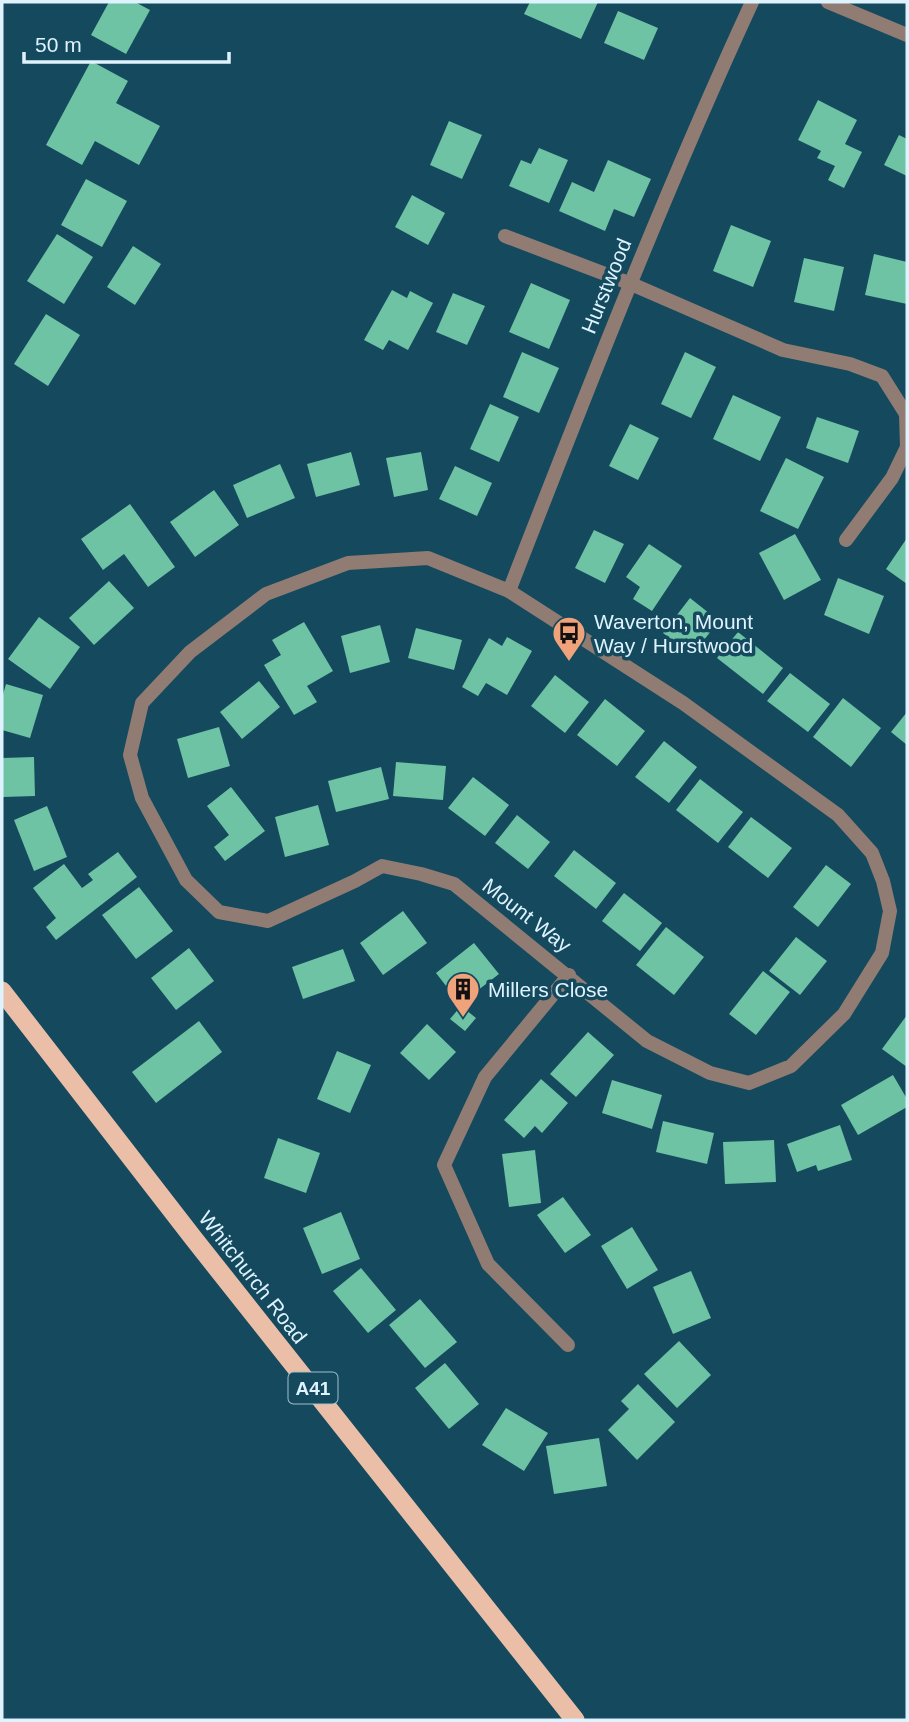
<svg xmlns="http://www.w3.org/2000/svg" width="909" height="1722" viewBox="0 0 909 1722" font-family="Helvetica,sans-serif">
	<style>
		.building { fill: #6ec3a4 }
		.lines { fill: none; stroke-linecap: round; stroke-linejoin: round }
		.minor { stroke: #907c72; stroke-width: 14 }
		.tertiary { stroke: #907c72; stroke-width: 14 }
		.trunk { stroke: #ebbea8; stroke-width: 19 }
		.labels { text-anchor: middle; dominant-baseline: central; stroke-width: 7; stroke-linejoin: round; paint-order: stroke }
		.shield { fill: #14495e; stroke: #a1c0cd; stroke-width: 2 }
		.shield-label { font-size: 19px; font-weight: bold; fill: #def3fd }
		.street-label { font-size: 21px; fill: #def3fd; stroke: #14495e }
		.poi-label { font-size: 21px; fill: #def3fd; stroke: #14495e; text-anchor: start }
	</style>
	<rect width="100%" height="100%" fill="#14495e"/>
	<!-- building -->
	<g class="building">
		<polygon points="109,2 135,2 150,10 126,54 91,35"/>
		<polygon points="530,2 598,2 581,39 524,14"/>
		<polygon points="618,11 658,28 644,60 604,43"/>
		<polygon points="91,61 128,81 116,103 160,126 139,165 95,141 82,165 46,145"/>
		<polygon points="818,100 857,120 845,144 862,152 844,188 828,180 835,166 817,158 821,151 798,140"/>
		<polygon points="449,121 482,135 462,179 430,165"/>
		<polygon points="899,135 907,139 907,176 884,165"/>
		<polygon points="539,148 568,160 549,203 509,186 521,160 531,164"/>
		<polygon points="608,160 651,179 634,217 614,209 605,231 559,211 572,182 594,192"/>
		<polygon points="86,179 127,201 102,247 61,225"/>
		<polygon points="412,195 445,213 428,245 395,227"/>
		<polygon points="731,225 771,241 753,287 713,271"/>
		<polygon points="57,234 93,257 64,304 27,281"/>
		<polygon points="133,246 161,264 135,305 107,287"/>
		<polygon points="874,254 907,262 907,304 865,295"/>
		<polygon points="804,258 844,267 834,311 794,302"/>
		<polygon points="531,283 570,300 549,349 509,332"/>
		<polygon points="392,290 407,298 410,291 433,303 408,350 389,340 383,350 364,340"/>
		<polygon points="453,293 485,306 467,345 436,332"/>
		<polygon points="46,314 80,335 48,386 14,364"/>
		<polygon points="522,352 559,368 539,413 503,397"/>
		<polygon points="685,352 716,367 691,418 661,404"/>
		<polygon points="733,395 781,417 760,461 713,439"/>
		<polygon points="490,404 519,417 499,462 470,449"/>
		<polygon points="817,417 859,431 848,463 806,448"/>
		<polygon points="630,424 659,438 638,480 609,466"/>
		<polygon points="351,452 360,485 316,497 307,464"/>
		<polygon points="421,452 428,490 394,497 386,458"/>
		<polygon points="786,458 824,477 798,529 760,511"/>
		<polygon points="280,464 295,498 247,518 233,485"/>
		<polygon points="455,466 492,483 477,516 439,499"/>
		<polygon points="214,490 239,525 195,557 170,522"/>
		<polygon points="130,504 175,567 148,587 124,554 103,570 81,539"/>
		<polygon points="594,530 624,544 605,583 575,568"/>
		<polygon points="795,534 821,580 784,600 759,553"/>
		<polygon points="907,538 907,584 886,569"/>
		<polygon points="649,544 682,566 652,611 633,599 640,587 626,577"/>
		<polygon points="838,578 884,596 869,634 824,615"/>
		<polygon points="109,581 134,608 94,645 69,618"/>
		<polygon points="690,598 719,621 692,655 663,633"/>
		<polygon points="39,617 80,647 50,689 8,659"/>
		<polygon points="304,622 333,671 307,686 317,702 294,715 264,665 281,655 272,640"/>
		<polygon points="380,625 390,662 350,673 341,636"/>
		<polygon points="416,628 462,640 454,670 408,658"/>
		<polygon points="738,632 783,668 763,694 717,658"/>
		<polygon points="507,637 532,651 507,695 486,683 478,696 462,687 489,638 502,646"/>
		<polygon points="790,673 830,704 808,732 767,701"/>
		<polygon points="555,675 589,702 565,733 531,706"/>
		<polygon points="259,681 280,707 242,739 220,712"/>
		<polygon points="6,684 43,695 30,738 2,730 2,698"/>
		<polygon points="843,698 881,728 851,767 813,737"/>
		<polygon points="605,699 645,731 617,766 577,735"/>
		<polygon points="907,712 907,745 891,732"/>
		<polygon points="219,727 230,766 188,778 177,739"/>
		<polygon points="664,741 697,767 669,803 635,777"/>
		<polygon points="34,757 35,796 3,797 2,758"/>
		<polygon points="396,762 446,766 443,800 393,796"/>
		<polygon points="381,767 389,799 336,812 328,781"/>
		<polygon points="473,777 509,805 485,836 448,808"/>
		<polygon points="700,779 743,812 718,843 676,810"/>
		<polygon points="231,787 265,831 225,861 214,847 229,835 207,806"/>
		<polygon points="318,805 329,845 285,857 275,817"/>
		<polygon points="47,806 67,857 34,871 14,820"/>
		<polygon points="517,815 550,842 528,869 495,843"/>
		<polygon points="751,817 792,848 768,878 728,847"/>
		<polygon points="574,850 616,883 596,909 554,876"/>
		<polygon points="118,852 137,877 56,940 46,927 56,918 33,888 64,864 82,888 93,880 88,874"/>
		<polygon points="826,865 851,884 818,927 793,907"/>
		<polygon points="139,887 173,931 136,959 102,915"/>
		<polygon points="624,893 662,923 640,951 602,921"/>
		<polygon points="403,911 427,943 383,975 360,943"/>
		<polygon points="666,927 704,957 674,995 636,965"/>
		<polygon points="796,937 827,961 800,995 769,971"/>
		<polygon points="474,943 499,974 460,1004 436,973"/>
		<polygon points="189,948 214,981 176,1010 151,978"/>
		<polygon points="343,949 355,981 303,999 292,967"/>
		<polygon points="763,971 790,992 756,1035 729,1014"/>
		<polygon points="461,1006 476,1018 465,1031 450,1019"/>
		<polygon points="907,1015 907,1067 882,1049"/>
		<polygon points="199,1021 222,1052 156,1103 132,1072"/>
		<polygon points="427,1024 456,1052 429,1080 400,1053"/>
		<polygon points="588,1032 614,1055 576,1097 550,1074"/>
		<polygon points="337,1051 371,1065 350,1113 317,1099"/>
		<polygon points="893,1075 907,1099 907,1107 858,1135 841,1105"/>
		<polygon points="541,1079 568,1103 542,1133 535,1126 524,1138 504,1120"/>
		<polygon points="612,1080 662,1095 652,1129 602,1113"/>
		<polygon points="663,1121 714,1133 707,1164 656,1152"/>
		<polygon points="840,1125 852,1160 818,1171 816,1165 797,1172 787,1144"/>
		<polygon points="278,1138 320,1153 306,1193 264,1178"/>
		<polygon points="774,1140 776,1182 725,1184 723,1142"/>
		<polygon points="535,1150 541,1203 509,1207 502,1154"/>
		<polygon points="563,1197 591,1235 565,1253 537,1215"/>
		<polygon points="341,1212 360,1259 322,1274 303,1228"/>
		<polygon points="632,1227 658,1270 627,1289 601,1246"/>
		<polygon points="361,1268 396,1310 368,1333 333,1291"/>
		<polygon points="691,1271 711,1318 673,1334 653,1287"/>
		<polygon points="420,1299 457,1342 425,1368 389,1325"/>
		<polygon points="679,1341 711,1375 677,1408 644,1374"/>
		<polygon points="445,1363 479,1404 449,1429 415,1388"/>
		<polygon points="638,1384 675,1422 637,1460 608,1430 629,1409 621,1401"/>
		<polygon points="506,1408 548,1433 524,1471 482,1445"/>
		<polygon points="599,1438 607,1486 554,1494 546,1446"/>
	</g>
	<g class="lines">
		<!-- minor -->
		<g class="minor">
			<polyline points="505,236 629,283 783,350 850,364 882,376 906,414 907,447 892,478 846,540"/>
			<polygon points="428,558 509,591 683,703 838,815 872,853 883,881 890,911 882,953 844,1014 791,1066 749,1083 710,1073 647,1041 454,884 421,874 382,866 355,881 268,921 219,912 186,880 142,798 130,755 142,703 190,652 266,594 348,563"/>
			<path d="M509,591C586,393 663,195 752,2"/>
			<polyline points="568,1345 488,1264 444,1165 485,1077 569,975"/>
		</g>
		<!-- tertiary -->
		<polyline class="tertiary" points="828,2 907,35"/>
		<!-- trunk -->
		<polyline class="trunk" points="2,991 194,1239 575,1720"/>
	</g>
	<!-- icons -->
	<defs>
		<symbol id="bus-pin" viewBox="-11 -11 22 30"><path d="M0 17L-7.5 6A9.5 9.5 0 1 1 7.5 6Z" fill="#f0a27a" stroke="#14495e"/><path d="M-5-6H5V4H4V6H2V4H-2V6H-4V4H-5ZM-3.5-4V0h7V-4ZM-3.5 1.2v1.5H-2V1.2ZM2 1.2v1.5H3.5V1.2Z" fill="#111"/></symbol>
		<symbol id="building-pin" viewBox="-11 -11 22 30"><path d="M0 17L-7.5 6A9.5 9.5 0 1 1 7.5 6Z" fill="#f0a27a" stroke="#14495e"/><path d="M-4-6H4V6H1V3H-1V6H-4ZM-2.5-4.3h1.7v1.8h-1.7ZM.8-4.3h1.7v1.8H.8ZM-2.5-1h1.7V.8h-1.7ZM.8-1h1.7V.8H.8Z" fill="#111"/></symbol>
	</defs>
	<g fill-rule="evenodd">
		<use href="#bus-pin" x="550" y="614" width="38" height="52"/>
		<use href="#building-pin" x="444" y="970" width="38" height="52"/>
	</g>
	<g class="labels">
		<!-- shield labels -->
		<rect class="shield" x="288.5" y="1372.5" width="49" height="31" rx="5"/>
		<g class="shield-label">
			<text x="313" y="1388">A41</text>
		</g>
		<!-- street labels -->
		<g class="street-label">
			<text transform="translate(606 286) rotate(-68)">Hurstwood</text>
			<text transform="translate(527 915) rotate(38)">Mount Way</text>
			<text transform="translate(253 1277) rotate(52)">Whitchurch Road</text>
		</g>
		<!-- poi labels -->
		<g class="poi-label">
			<text x="594" y="621">Waverton, Mount<tspan x="594" dy="24">Way / Hurstwood</tspan></text>
			<text x="488" y="989">Millers Close</text>
		</g>
	</g>
	<!-- border -->
	<rect width="909" height="1722" fill="none" stroke="#def3fd" stroke-width="7"/>
	<!-- scale -->
	<path d="M24 52v10h205v-10" fill="none" stroke="#def3fd" stroke-width="3.5"/>
	<text x="35" y="52" font-size="21" fill="#def3fd" stroke="#14495e" stroke-width="5" paint-order="stroke">50 m</text>
</svg>
